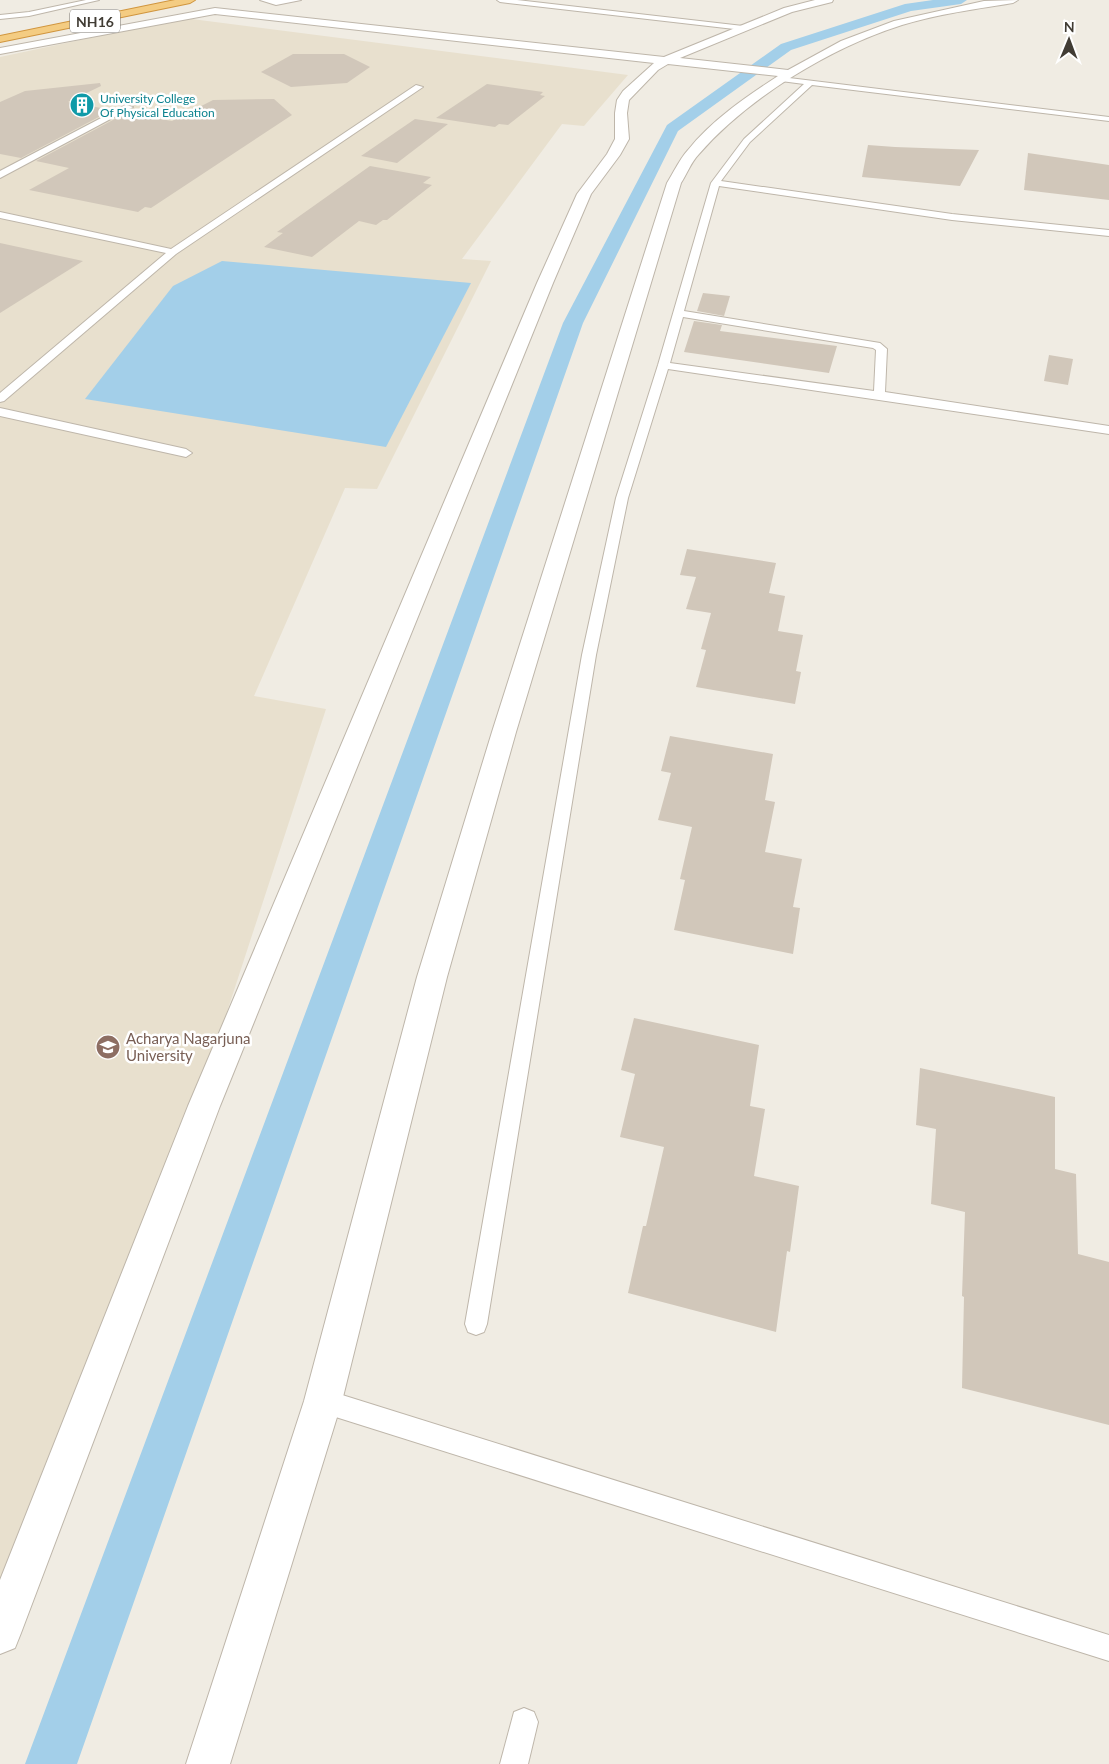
<svg xmlns="http://www.w3.org/2000/svg" width="1109" height="1764" viewBox="0 0 1109 1764" font-family="Lato,sans-serif">
	<style>
		.education { fill: #e8e0ce }
		.water { fill: #a3cfe9 }
		.lines { fill: none; stroke-linecap: round; stroke-linejoin: round }
		.canal { fill: #a3cfe9; fill-rule: evenodd }
		.building { fill: #d1c7ba }
		.service-casing { stroke: #beb6aa; stroke-width: 2 }
		.minor-casing { stroke: #beb6aa; stroke-width: 2 }
		.trunk-casing { stroke: #d0953e; stroke-width: 2 }
		.service { fill: #fff; fill-rule: evenodd }
		.minor { fill: #fff; fill-rule: evenodd }
		.trunk { fill: #f4cc82; fill-rule: evenodd }
		.labels { text-anchor: middle; dominant-baseline: central; stroke-width: 5; stroke-linejoin: round; paint-order: stroke }
		.far-culture-label { font-size: 12px; fill: #0d838f; stroke: #fff; text-anchor: start }
		.shield { fill: #fff; stroke: #7a7671; stroke-width: 1 }
		.shield-label { font-size: 14px; font-weight: bold; fill: #413c34 }
		.education-label { font-size: 15px; fill: #785e54; stroke: #fff; text-anchor: start }
	</style>
	<rect width="100%" height="100%" fill="#f0ece3"/>
	<!-- education -->
	<polygon class="education" points="184,18 628,75 584,126 562,124 462,259 491,261 377,489 345,488 254,696 326,709 105,1385 0,1626 0,57"/>
	<!-- water -->
	<polygon class="water" points="222,261 471,283 386,447 85,399 173,286"/>
	<g class="lines">
		<!-- canal -->
		<polygon class="canal" points="933,0 967,0 961,4 911,11 791,50 678,131 583,323 77,1764 25,1764 563,323 667,125 781,44 905,4"/>
	</g>
	<!-- building -->
	<g class="building">
		<polygon points="293,54 344,54 370,67 347,83 291,87 261,72"/>
		<polygon points="100,83 101,86 68,102 112,110 21,158 0,154 0,102 25,91"/>
		<polygon points="487,84 543,92 540,95 545,96 508,125 499,124 495,127 436,118"/>
		<polygon points="274,99 292,115 151,208 145,207 138,212 29,190 69,168 36,161 126,113 172,121 213,100"/>
		<polygon points="415,119 448,124 397,163 361,156"/>
		<polygon points="868,145 895,147 979,150 960,186 862,177"/>
		<polygon points="1028,153 1109,165 1109,200 1024,190"/>
		<polygon points="370,166 431,177 423,183 432,185 387,220 383,220 376,225 359,221 312,257 264,247 283,233 277,232"/>
		<polygon points="0,243 83,261 0,313"/>
		<polygon points="703,293 730,296 724,316 697,311"/>
		<polygon points="694,321 722,325 720,331 837,346 829,373 684,352"/>
		<polygon points="1049,355 1073,359 1068,385 1044,381"/>
		<polygon points="687,549 776,563 769,593 785,596 778,631 803,635 796,671 801,672 795,704 696,687 706,650 701,649 711,613 686,609 696,577 680,575"/>
		<polygon points="670,736 773,754 765,800 775,802 765,852 802,859 793,907 800,908 793,954 674,930 685,880 680,879 692,827 658,820 671,773 661,771"/>
		<polygon points="634,1018 759,1045 750,1106 765,1109 754,1176 799,1186 790,1252 787,1251 776,1332 628,1293 643,1226 646,1226 664,1147 620,1137 635,1074 621,1070"/>
		<polygon points="920,1068 1055,1097 1055,1169 1076,1174 1078,1254 1109,1262 1109,1425 962,1388 964,1297 962,1296 965,1212 931,1204 936,1129 916,1125"/>
	</g>
	<g class="lines">
		<defs>
			<g id="service">
				<polygon points="86,0 99,0 29,16 0,19 0,15 29,12"/>
				<polygon points="260,0 301,0 276,5"/>
				<polygon points="497,0 517,0 743,26 747,28 743,30 500,2"/>
				<path d="M781,77L1109,117V121L812,85L750,142L721,181L952,214L1109,230V236L952,220L719,186L684,311L880,343L887,349L885,392L1109,426V434L668,369L628,498L596,655L487,1324L484,1332L476,1335L468,1332L465,1324L582,655L616,498L658,365L711,183L744,139L804,84L781,81ZM683,317L873,348L876,350L874,391L670,363Z"/>
				<polygon points="416,85 423,87 176,254 4,401 0,402 0,393 166,253 0,218 0,212 171,249"/>
				<polygon points="126,105 133,107 0,178 0,171"/>
				<polygon points="0,408 186,449 192,453 186,457 0,416"/>
				<polygon points="323,1389 1109,1635 1109,1661 323,1413 315,1409 311,1401 315,1393"/>
				<polygon points="524,1708 534,1712 538,1722 528,1764 500,1764 514,1712"/>
			</g>
			<path id="minor" d="M815,0H833L832,2L792,12L680,58L788,70L841,41L894,21L984,1L1018,0L1013,3C976,9 938,14 902,25C830,48 749,97 699,154C691,162 687,174 681,183L516,732L447,977L342,1401L230,1764H186L304,1401L417,977L492,732L667,183C674,172 679,160 688,150C712,120 746,97 778,76L668,64L658,70L629,100L627,113L629,139L620,155L591,194L553,283L220,1106L21,1633L15,1648L0,1654V1580L188,1106L537,283L577,194L607,154L615,139V113L617,100L623,91L654,63L215,14L0,54V48L215,8L664,57L784,8Z"/>
			<polygon id="trunk" points="175,0 195,0 190,3 0,42 0,36"/>
		</defs>
		<!-- service casing -->
		<use href="#service" class="service-casing"/>
		<!-- minor casing -->
		<use href="#minor" class="minor-casing"/>
		<!-- trunk casing -->
		<use href="#trunk" class="trunk-casing"/>
		<!-- service -->
		<use href="#service" class="service"/>
		<!-- minor -->
		<use href="#minor" class="minor"/>
		<!-- trunk -->
		<use href="#trunk" class="trunk"/>
	</g>
	<!-- icons -->
	<defs>
		<symbol id="building-disc" viewBox="-11 -11 22 22"><circle r="9.5" fill="#0f9aa8" stroke="#fff"/><path d="M-4-6H4V6H1V3H-1V6H-4ZM-2.5-4.3h1.7v1.8h-1.7ZM.8-4.3h1.7v1.8H.8ZM-2.5-1h1.7V.8h-1.7ZM.8-1h1.7V.8H.8Z" fill="#fff"/></symbol>
		<symbol id="university-disc" viewBox="-11 -11 22 22"><circle r="9.5" fill="#8d6e63" stroke="#fff"/><path d="M0-5L7-2L0 1L-7-2ZM-4 1L0 2.5L4 1V4Q0 6-4 4Z" fill="#fff"/></symbol>
	</defs>
	<g fill-rule="evenodd">
		<use href="#building-disc" x="68" y="91" width="28" height="28"/>
		<use href="#university-disc" x="94" y="1033" width="28" height="28"/>
	</g>
	<g class="labels">
		<!-- far-culture labels -->
		<g class="far-culture-label">
			<text x="100" y="98">University College<tspan x="100" dy="14">Of Physical Education</tspan></text>
		</g>
		<!-- shield labels -->
		<rect class="shield" x="70" y="9.5" width="50" height="23" rx="4"/>
		<g class="shield-label">
			<text x="95" y="21">NH16</text>
		</g>
		<!-- education labels -->
		<g class="education-label">
			<text x="126" y="1038">Acharya Nagarjuna<tspan x="126" dy="17">University</tspan></text>
		</g>
	</g>
	<!-- north arrow -->
	<g transform="translate(1069 40) rotate(1)" stroke="#ffffff" stroke-width="4" paint-order="stroke">
	<path d="M0-4L9 19L0 12L-9 19Z" fill="#413c34"/>
	<text y="-8" font-size="14" font-weight="bold" text-anchor="middle" fill="#413c34">N</text>
	</g>
</svg>
